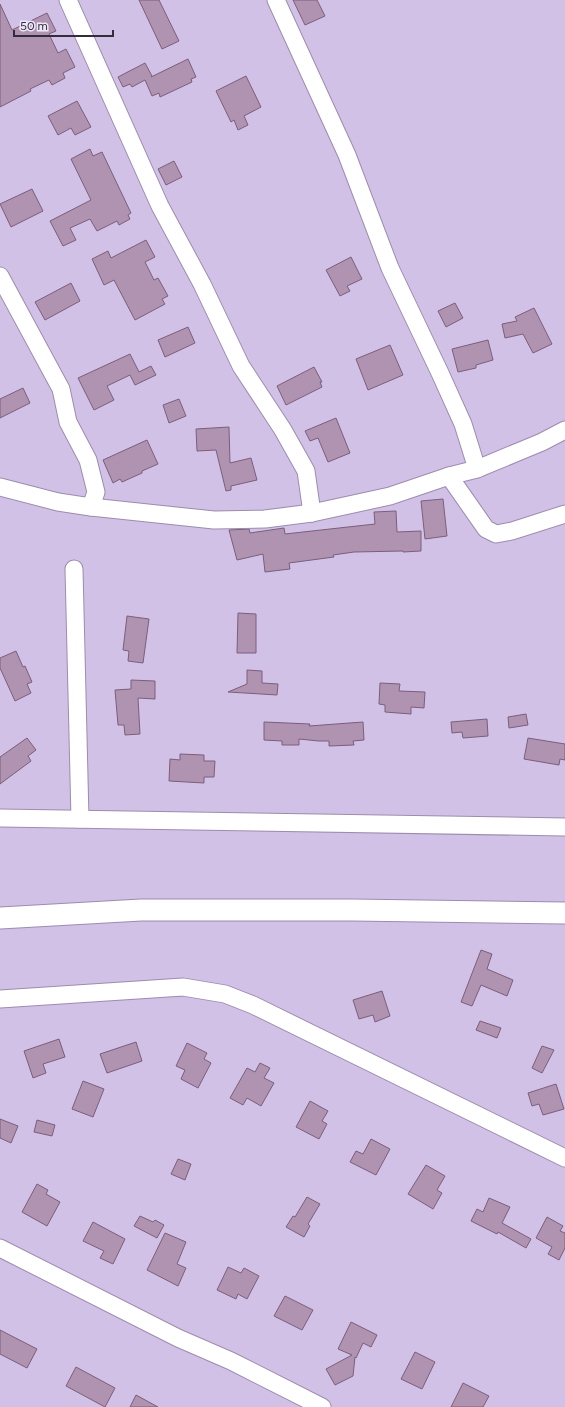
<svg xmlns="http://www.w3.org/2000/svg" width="565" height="1407" viewBox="0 0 565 1407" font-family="Figtree,sans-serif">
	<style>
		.building { fill: #b093b1; stroke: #7a5f7b }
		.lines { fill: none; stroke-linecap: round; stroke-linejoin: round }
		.minor-casing { stroke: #9c8caf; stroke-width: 19 }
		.major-casing { stroke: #9c8caf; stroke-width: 23 }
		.minor { stroke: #fff; stroke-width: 17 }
		.major { stroke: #fff; stroke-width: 21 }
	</style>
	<rect width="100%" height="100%" fill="#d2c1e6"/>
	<!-- building -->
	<g class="building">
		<polygon points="139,0 159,0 179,41 162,49"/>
		<polygon points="293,0 317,0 325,16 305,25"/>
		<polygon points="0,4 12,30 47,13 56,31 49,34 58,53 66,49 75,67 63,73 65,78 52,85 49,80 30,89 31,91 0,107"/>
		<polygon points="188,59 196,77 191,79 192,82 160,97 159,93 152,96 145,80 132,87 130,84 123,87 118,77 145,63 152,76 151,77"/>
		<polygon points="246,76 261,107 244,116 248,125 238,130 234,120 231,122 216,91"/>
		<polygon points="77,101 91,127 75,135 71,128 58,135 48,116"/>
		<polygon points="90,149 93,156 102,152 131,213 128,215 130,219 119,225 117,221 97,231 90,219 70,228 76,240 63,246 50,221 91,200 71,159"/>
		<polygon points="174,161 182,177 166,185 158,169"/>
		<polygon points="32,189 43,211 11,227 0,204"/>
		<polygon points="146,240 155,257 145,262 154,280 158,278 168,296 162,299 165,304 135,320 114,280 104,285 92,259 108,251 111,258"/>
		<polygon points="351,257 362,279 347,286 350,291 340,296 326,270"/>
		<polygon points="71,283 80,301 45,320 35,302"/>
		<polygon points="455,303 463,318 446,327 438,311"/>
		<polygon points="534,308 552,344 533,353 523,334 505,338 502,324 517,321 515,317"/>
		<polygon points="188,327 195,343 165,357 158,340"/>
		<polygon points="488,340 493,360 476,365 476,368 458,372 452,349"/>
		<polygon points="390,345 403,375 368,390 356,359"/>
		<polygon points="130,354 139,372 151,366 156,375 135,385 130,375 107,386 114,400 94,410 78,378"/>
		<polygon points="314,367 322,382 320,382 322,387 286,405 277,386"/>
		<polygon points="23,388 30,403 0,418 0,399"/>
		<polygon points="179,399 186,416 169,423 163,405"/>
		<polygon points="336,418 350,453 328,462 318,438 310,441 305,431"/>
		<polygon points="229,427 230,463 251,458 257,480 231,486 231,490 226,491 216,450 197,451 196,429"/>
		<polygon points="147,440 158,464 142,471 142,473 122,482 120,479 113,483 103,460"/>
		<polygon points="443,499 447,536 425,539 421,501"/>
		<polygon points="396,511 397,532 421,531 421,551 403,552 403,551 354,552 333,555 334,557 289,563 290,569 265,572 263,554 237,560 229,530 249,529 250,533 284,528 285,534 375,524 374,512"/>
		<polygon points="238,613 256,614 256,653 237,653"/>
		<polygon points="127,616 149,619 143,663 128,661 129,651 123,650"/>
		<polygon points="16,651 23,667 25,666 32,682 27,684 31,693 15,701 0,668 0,658"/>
		<polygon points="247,670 262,671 262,683 278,684 277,695 228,692 247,684"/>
		<polygon points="131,680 155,681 155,699 138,698 140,734 125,735 124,725 118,725 115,690 131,689"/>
		<polygon points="380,683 400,684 399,691 425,692 424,708 411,707 411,714 385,712 385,705 379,704"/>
		<polygon points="526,714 528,725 509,728 508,717"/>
		<polygon points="487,719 488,736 463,738 462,732 452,733 451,722"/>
		<polygon points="264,722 310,724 309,726 363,722 364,740 353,741 354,745 329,746 329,741 319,741 299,739 299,745 282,745 282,741 264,740"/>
		<polygon points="27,738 36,750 28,756 31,761 0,784 0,757"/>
		<polygon points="528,738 565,744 565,760 560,759 559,765 524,759"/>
		<polygon points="180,754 204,755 204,761 215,761 214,777 204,777 204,783 169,781 170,759 180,760"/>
		<polygon points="481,950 492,954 487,969 513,980 507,996 481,985 472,1006 461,1002"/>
		<polygon points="382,991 390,1016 375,1022 373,1015 359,1019 353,1000"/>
		<polygon points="480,1021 501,1028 497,1038 476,1030"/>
		<polygon points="59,1039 65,1057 43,1064 46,1073 33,1078 24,1051"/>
		<polygon points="136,1042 142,1061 107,1073 100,1054"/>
		<polygon points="187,1043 207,1053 204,1059 211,1063 198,1088 181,1079 185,1070 176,1066"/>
		<polygon points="542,1046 554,1050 542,1073 532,1068"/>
		<polygon points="260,1063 270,1068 264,1078 274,1083 261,1106 247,1098 243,1105 230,1098 247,1068 255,1072"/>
		<polygon points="83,1081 104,1089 93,1117 72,1109"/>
		<polygon points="556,1084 564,1109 543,1115 539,1104 532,1106 528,1093"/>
		<polygon points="310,1101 328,1111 322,1121 327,1124 319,1139 296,1127"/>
		<polygon points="0,1119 18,1126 11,1143 0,1138"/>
		<polygon points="37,1120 55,1125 52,1136 34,1132"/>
		<polygon points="371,1139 390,1149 376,1175 350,1162 356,1151 363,1154"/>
		<polygon points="178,1159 191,1164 185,1180 171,1174"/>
		<polygon points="426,1165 445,1176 437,1190 442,1193 433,1209 408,1194"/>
		<polygon points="37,1184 48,1190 46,1194 60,1202 47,1226 22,1212"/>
		<polygon points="307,1197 320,1204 308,1224 310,1226 304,1237 286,1227 293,1216 295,1217"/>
		<polygon points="489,1198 510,1207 502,1223 531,1239 526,1248 498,1232 497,1234 471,1221 477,1209 483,1212"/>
		<polygon points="140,1216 153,1222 155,1220 164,1225 157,1238 134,1226"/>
		<polygon points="547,1217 563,1226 560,1231 565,1233 565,1248 559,1260 548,1254 552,1247 536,1238"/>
		<polygon points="93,1222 125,1239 113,1264 100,1258 104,1251 83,1241"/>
		<polygon points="165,1233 186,1242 177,1264 186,1268 178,1286 147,1270"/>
		<polygon points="228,1267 241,1273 244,1268 259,1276 247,1299 238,1294 236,1299 217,1290"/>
		<polygon points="285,1296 313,1310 302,1330 274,1316"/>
		<polygon points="351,1322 377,1335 371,1347 363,1343 356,1358 355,1357 353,1376 335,1385 326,1369 352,1355 338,1349"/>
		<polygon points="0,1330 37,1349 27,1368 0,1354"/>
		<polygon points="415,1352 435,1362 422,1389 401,1379"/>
		<polygon points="76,1367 115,1388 105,1407 66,1386"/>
		<polygon points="463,1383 489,1396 483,1407 451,1407"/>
		<polygon points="136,1395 158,1407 130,1407"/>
	</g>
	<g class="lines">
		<defs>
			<g id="minor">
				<polyline points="68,0 160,206 202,284 241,366 283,430 306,471 312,513"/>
				<polyline points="276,0 347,155 390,268 440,373 463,424 477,469"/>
				<polyline points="0,276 61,389 68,422 88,460 96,492 91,507"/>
				<polyline points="449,476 486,529 496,534 512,531 565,514"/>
				<polyline points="0,487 58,502 91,507 214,520 265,519 312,513 390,496 449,476 477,469 542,442 565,430"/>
				<polyline points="74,569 80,819"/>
				<polyline points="0,818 565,827"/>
				<polyline points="0,999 183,987 225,994 253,1005 565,1158"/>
				<polyline points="0,1248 178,1338 231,1361 322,1407"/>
			</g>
			<polyline id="major" points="0,918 141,910 352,910 565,913"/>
		</defs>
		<!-- minor casing -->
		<use href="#minor" class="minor-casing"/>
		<!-- major casing -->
		<use href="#major" class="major-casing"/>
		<!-- minor -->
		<use href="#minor" class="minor"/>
		<!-- major -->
		<use href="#major" class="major"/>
	</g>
	<!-- scale -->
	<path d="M14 30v6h99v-6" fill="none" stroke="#332d3b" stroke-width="2"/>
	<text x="20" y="30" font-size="12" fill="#332d3b" stroke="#eee6f9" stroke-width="3" paint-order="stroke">50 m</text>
</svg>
